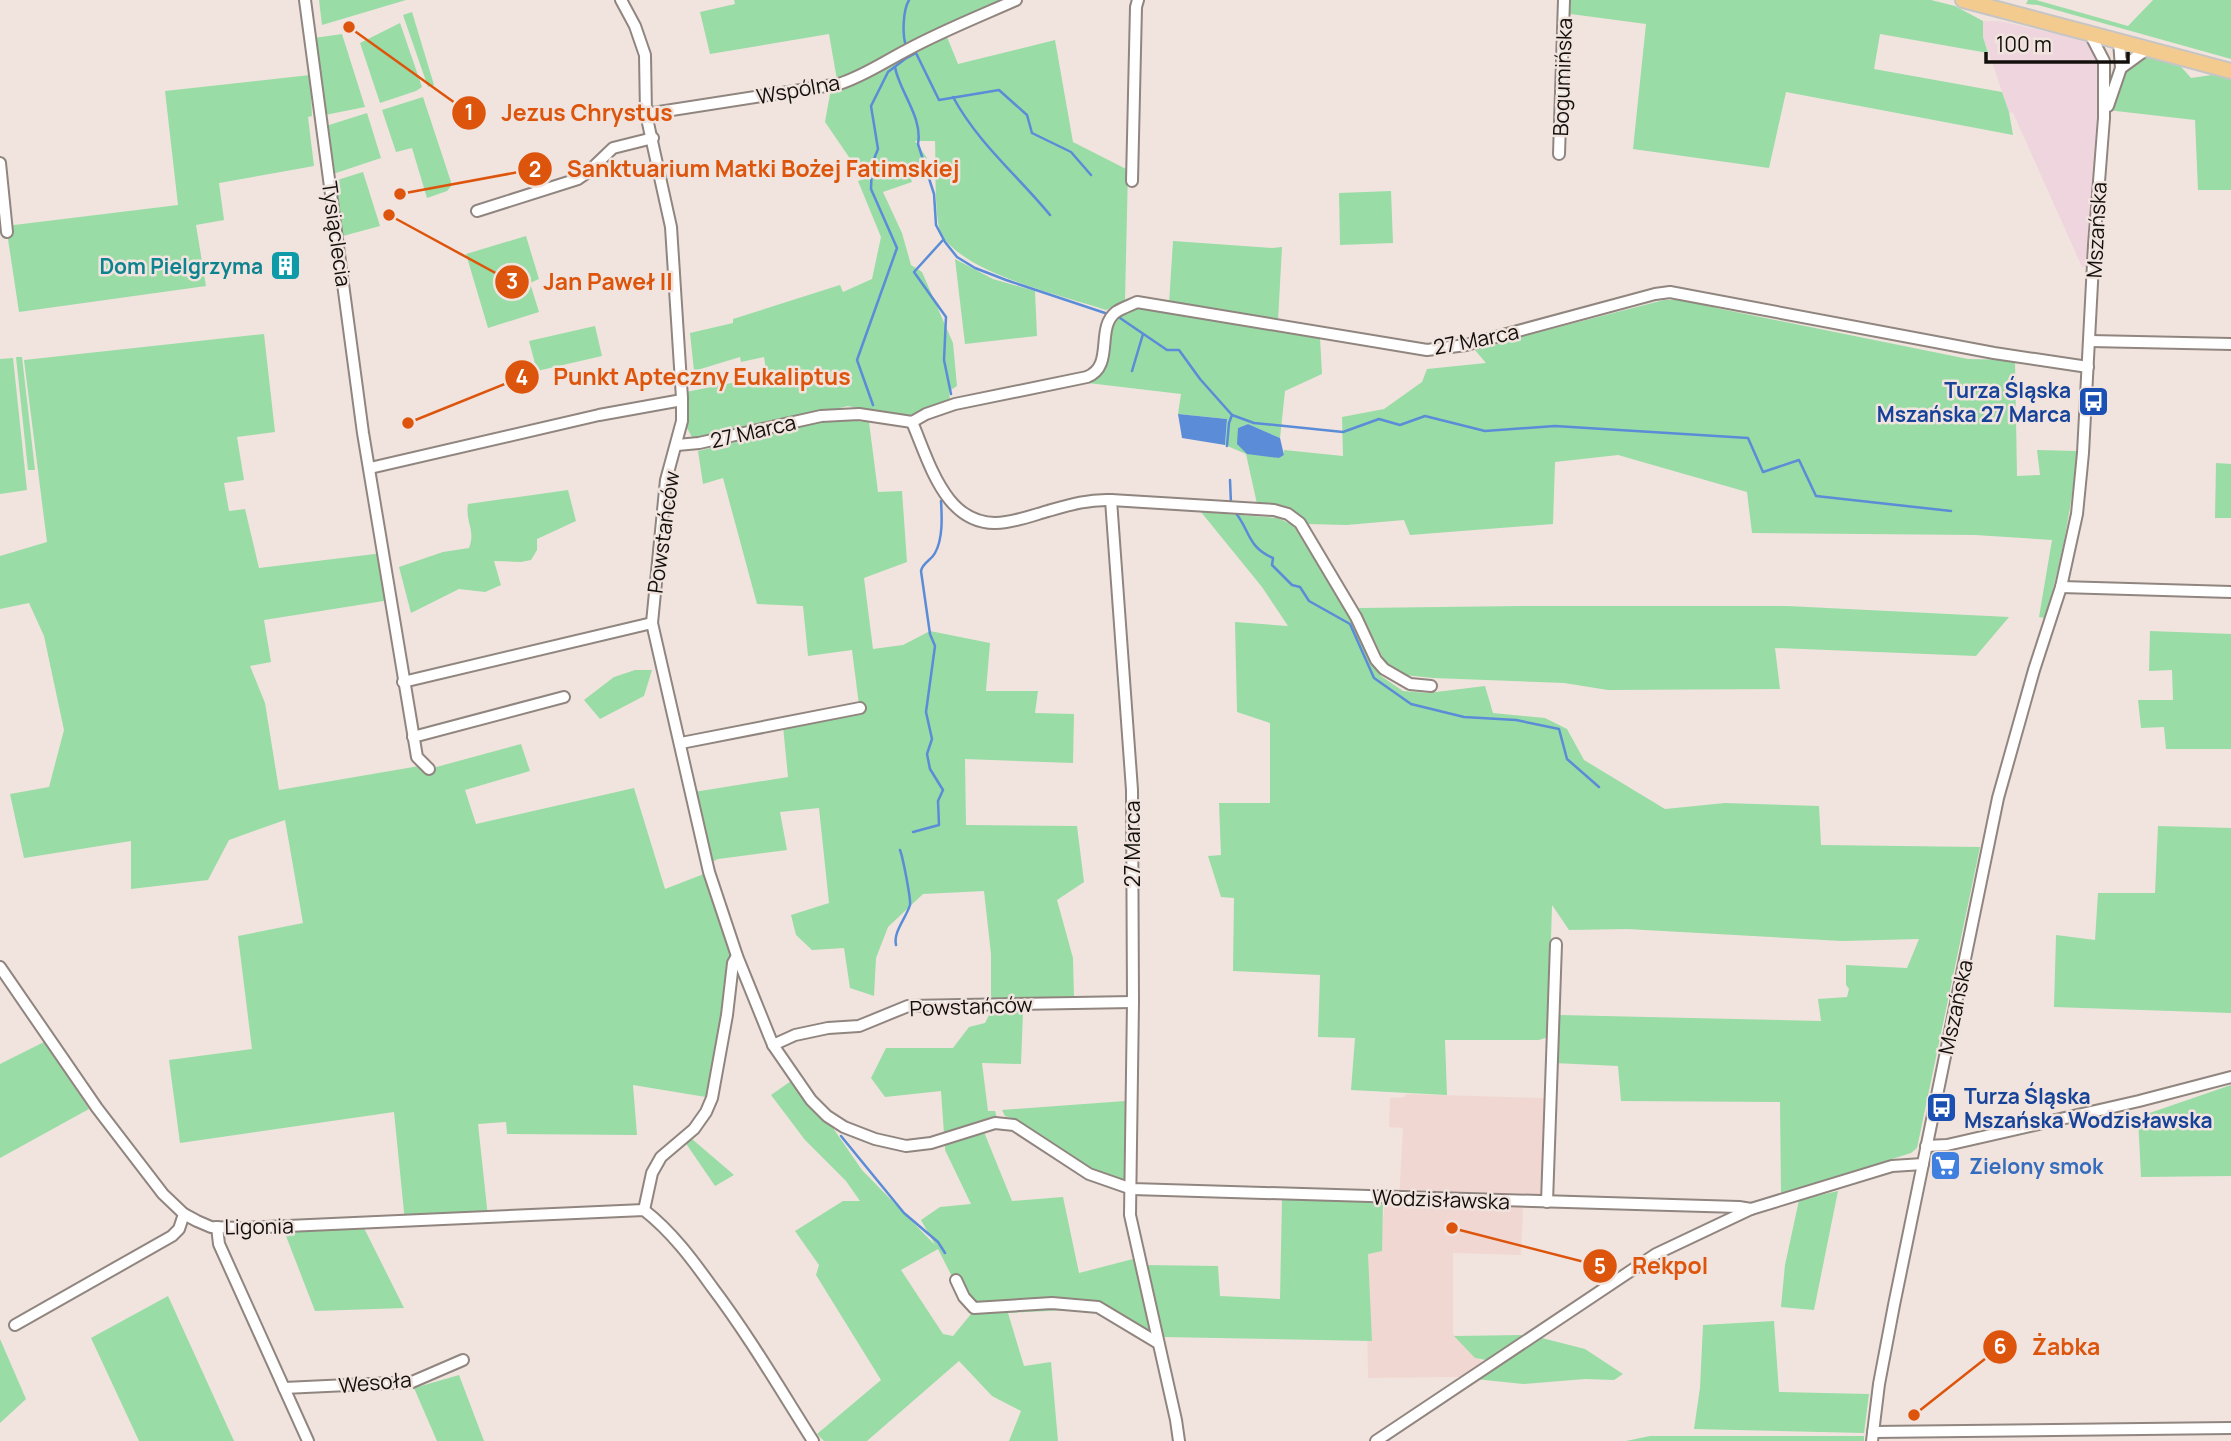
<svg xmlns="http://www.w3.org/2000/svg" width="2231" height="1441" viewBox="0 0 2231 1441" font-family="Manrope,sans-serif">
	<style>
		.commercial { fill: #f1d7d2 }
		.industrial { fill: #efd6de }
		.green { fill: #99dca6; fill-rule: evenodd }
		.water { fill: #5b8cd7 }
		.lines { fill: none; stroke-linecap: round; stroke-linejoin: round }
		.stream { stroke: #5b8cd7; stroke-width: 2.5 }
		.minor-casing { stroke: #90857f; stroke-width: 14 }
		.major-casing { stroke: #c6c5c5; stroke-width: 18 }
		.minor { stroke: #fff; stroke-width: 10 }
		.major { stroke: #f4cb8f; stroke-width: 14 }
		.labels { text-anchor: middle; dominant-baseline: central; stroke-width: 5; stroke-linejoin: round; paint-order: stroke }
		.street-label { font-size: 21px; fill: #130f0d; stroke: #f1e4de }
		.culture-label { font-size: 21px; font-weight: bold; fill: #0d838f; stroke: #f1e4de; text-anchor: end }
		.transit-label { font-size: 21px; font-weight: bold; fill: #164399; stroke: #f1e4de; text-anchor: end }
		.shop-label { font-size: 21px; font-weight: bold; fill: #366cbe; stroke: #f1e4de; text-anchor: start }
		.leader { fill: none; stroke: #dd550c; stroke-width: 2.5 }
		.callout-dot { fill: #dd550c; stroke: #f1e4de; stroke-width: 2.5 }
		.mark-label { font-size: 21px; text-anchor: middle; font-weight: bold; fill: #fff }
		.callout-label { font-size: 23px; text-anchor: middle; font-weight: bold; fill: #dd550c; stroke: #f1e4de; stroke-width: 5; stroke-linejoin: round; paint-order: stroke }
	</style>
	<rect width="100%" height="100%" fill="#f1e4de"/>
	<!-- commercial -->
	<polygon class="commercial" points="1406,1094 1544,1098 1543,1195 1523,1208 1521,1255 1453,1253 1453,1334 1483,1363 1461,1377 1368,1378 1366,1253 1380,1249 1385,1201 1399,1201 1403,1128 1389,1127 1390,1098 1405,1097"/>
	<!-- industrial -->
	<polygon class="industrial" points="1983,21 2000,21 2080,39 2087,43 2104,61 2090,267 2082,267 2013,113 2009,112 1983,37"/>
	<!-- green -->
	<g class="green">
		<polygon points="319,0 406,0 322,25"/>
		<path d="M734,0H1002C946,24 894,59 837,80L829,34L710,54L700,12L735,4Z"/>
		<polygon points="1564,0 1931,0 1955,6 1983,21 1983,37 1988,53 1880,34 1874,69 2002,92 2009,112 2013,135 1786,92 1769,168 1633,149 1646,24 1563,13"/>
		<polygon points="2028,0 2036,0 2128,26 2153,0 2231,0 2231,59 2038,5 2026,4"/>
		<polygon points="412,12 434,85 428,87 403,15"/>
		<polygon points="400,23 422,87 416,91 380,103 360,43"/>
		<polygon points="342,34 365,107 325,115 314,38"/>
		<path d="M947,37L958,64L1055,40L1073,142L1128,170L1125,301L1106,310C1064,296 961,273 941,233C934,219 936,160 935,141H915L927,158L921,177L910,176L912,182L883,192L902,233L911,265L922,272L953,343L957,386L949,391L950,400L914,415L895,416L848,406L772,424L771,420L693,439L687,428L686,392L767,376L764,357L741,362L740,357L694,371L690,333L733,323V319L840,285L843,292L872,279L881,237L858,181L864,179L825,122L830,94Z"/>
		<path d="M2155,56L2176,61L2191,78L2212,75L2231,78V190H2198L2195,120L2107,110C2112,85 2128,59 2155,56Z"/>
		<polygon points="310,75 312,116 308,117 314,166 219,183 224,220 196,225 206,286 19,312 6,226 178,205 165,91"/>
		<polygon points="423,97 452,185 447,191 427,198 412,148 396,152 382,110"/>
		<polygon points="367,113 381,158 333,174 326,126"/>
		<polygon points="363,172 380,226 343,236 334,181"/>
		<polygon points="1391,191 1393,243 1340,245 1339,193"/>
		<polygon points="526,236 539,279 530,283 539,312 488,328 466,254"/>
		<polygon points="1173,241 1272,248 1282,247 1278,321 1169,304"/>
		<polygon points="955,259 993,279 1035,291 1037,336 965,344"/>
		<path d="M1664,300H1684L1721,309L1968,359L2015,360L2017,476L2040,475L2037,450L2077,451C2072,508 2061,563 2045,618L2039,617L2052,540L1975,535L1752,533L1747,492L1618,455L1555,462L1553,524L1410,535L1404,520L1347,525L1306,524L1286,508L1257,504L1246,454L1225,445L1227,419L1178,414L1181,394L1088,383L1105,367L1113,322L1128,307L1142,305L1281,328L1320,338L1322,374L1285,391L1280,438L1248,424L1238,428V434L1246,452L1279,458L1284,455V450L1343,456L1342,417L1384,409L1422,382L1427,369L1486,363L1474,349Z"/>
		<polygon points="595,326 602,356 537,371 529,341"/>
		<polygon points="264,334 275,432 237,437 244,480 224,483 229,511 245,509 259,568 383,553 390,600 264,620 271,662 250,666 265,703 279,790 425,765 429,769 521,744 530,771 465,790 476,824 634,788 665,889 709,872 737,956 712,1098 633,1085 637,1135 507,1134 506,1122 478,1124 488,1217 405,1222 394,1112 180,1143 169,1060 252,1049 238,936 303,923 285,820 229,840 208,880 131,889 131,841 24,858 10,794 49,787 64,730 44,636 29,603 0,609 0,556 47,542 24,360"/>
		<polygon points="16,357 22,357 35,470 28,470"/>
		<polygon points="13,358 27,490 0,494 0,359"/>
		<polygon points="831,419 869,422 878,492 902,491 907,562 864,578 873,649 903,645 930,631 990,643 986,691 1038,691 1035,713 1074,714 1073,763 965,759 966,825 1077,826 1084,882 1057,900 1073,958 1074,999 991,1001 991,954 984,891 923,894 888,927 876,958 874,996 850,988 844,948 812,950 796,935 791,915 829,903 819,808 780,812 787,850 718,859 710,863 694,792 788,777 783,726 860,713 852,650 808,656 803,606 757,604 723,478 703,484 698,451"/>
		<polygon points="2216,463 2231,464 2231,518 2215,518"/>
		<path d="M568,490L576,521L537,539V550L531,560L521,562L494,561L501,585L485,592L459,589L411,613L399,567L443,552L469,548C476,530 465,523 468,504Z"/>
		<polygon points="1201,512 1278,518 1293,525 1349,613 1381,676 1403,691 1428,693 1485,686 1493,713 1545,718 1567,729 1584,760 1665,809 1725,803 1819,806 1821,845 1980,847 1917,1148 1911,1153 1781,1194 1780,1102 1621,1101 1618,1066 1554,1063 1555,1035 1560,1015 1821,1021 1818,999 1847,997 1849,989 1846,985 1846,965 1907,968 1919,939 1842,941 1627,929 1569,930 1552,905 1548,1037 1539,1040 1445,1040 1447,1095 1351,1090 1355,1038 1318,1037 1320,975 1233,971 1234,898 1221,897 1208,856 1221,855 1219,803 1270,803 1270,723 1237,712 1235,622 1288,626 1262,587"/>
		<polygon points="1520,606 1787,606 2009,617 1976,656 1775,648 1780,689 1608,690 1564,683 1433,678 1404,675 1385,662 1359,608"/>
		<polygon points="2150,631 2231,634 2231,749 2166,749 2164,727 2141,728 2138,700 2173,700 2172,670 2149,671"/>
		<polygon points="635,670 652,670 644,696 600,719 584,700 614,677"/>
		<polygon points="2158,826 2231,828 2231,1013 2054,1007 2056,935 2095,940 2098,893 2155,893"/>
		<polygon points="991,1011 1023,1012 1021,1064 982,1063 988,1111 995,1111 997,1118 944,1134 941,1091 885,1097 871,1078 886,1048 953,1048 969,1027 985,1023"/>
		<polygon points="44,1042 89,1109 0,1158 0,1064"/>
		<path d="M791,1081L822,1119L833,1128L862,1170L935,1245L921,1220L940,1207L971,1204L945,1150V1143L984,1132L1012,1201L1063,1197L1079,1273L1133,1259L1154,1341L1091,1309L1008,1313L1024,1366L1051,1362L1058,1441H1009L1021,1411L992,1396L959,1361L867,1441H824L817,1434L881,1380L816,1275L819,1265L795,1231L843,1201H860L846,1181L805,1140L771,1095ZM938,1249L971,1314L953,1336L943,1334L901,1270Z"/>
		<polygon points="2231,1085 2231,1176 2141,1177 2138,1117"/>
		<path d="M1125,1101L1129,1186C1087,1176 1049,1144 1013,1119L1005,1116L1002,1110Z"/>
		<polygon points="692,1139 734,1175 715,1186 685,1142"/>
		<polygon points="1838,1191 1814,1310 1781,1307 1785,1265 1799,1200"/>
		<polygon points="1282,1199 1383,1203 1382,1251 1368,1254 1372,1341 1162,1337 1143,1265 1218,1266 1220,1296 1280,1299"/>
		<polygon points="364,1228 404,1308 315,1311 286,1236 289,1230"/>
		<polygon points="168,1296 234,1441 139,1441 91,1338"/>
		<polygon points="1774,1321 1779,1392 1869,1394 1864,1433 1694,1429 1700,1388 1703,1325"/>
		<polygon points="1524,1335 1486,1360 1475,1358 1454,1336"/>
		<polygon points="1538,1337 1585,1349 1623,1374 1614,1380 1585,1379 1523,1384 1475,1379"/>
		<polygon points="0,1339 26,1399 0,1423"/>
		<polygon points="459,1375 484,1441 437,1441 414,1388"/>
		<polygon points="1650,1436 1864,1436 1864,1441 1626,1441"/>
	</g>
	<!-- water -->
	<g class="water">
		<polygon points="1178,414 1227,419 1225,445 1182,438"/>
		<polygon points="1248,424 1280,438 1284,455 1279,458 1247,454 1237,444 1238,428"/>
	</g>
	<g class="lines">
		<!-- stream -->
		<g class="stream">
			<path d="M906,46C902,34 903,10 909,0"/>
			<path d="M895,67C899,91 923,117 918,144L934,194L936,225L945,242L957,257L975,268L1006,280L1105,313"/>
			<path d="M953,97C978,143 1017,175 1050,215"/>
			<polyline points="943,240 914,272 946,317 944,360 951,394"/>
			<polyline points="1120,318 1167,350 1179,350 1200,379 1232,415 1254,423 1343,432 1379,419 1400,425 1425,416 1485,431 1555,426 1748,438 1763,472 1799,460 1816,496 1951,511"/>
			<polyline points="1132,371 1143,334"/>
			<polyline points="873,405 857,360 897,248 871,189 872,164 878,149 871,106 888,72 905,59 916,53 939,100 999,90 1027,115 1032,133 1071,152 1091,175"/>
			<polyline points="1227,446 1229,423 1232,415"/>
			<polyline points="1230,480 1231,504"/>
			<path d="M1235,512C1250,530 1247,547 1273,558L1272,565L1292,585L1300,587L1309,601L1350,624L1374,678L1411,704L1464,717L1516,720L1559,729L1567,759L1599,787"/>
			<path d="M913,832L939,825L938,801L943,790L930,769L927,754L932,739L926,712L935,646L930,634L921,571C923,562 931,561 935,553C943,539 942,517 941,501"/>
			<path d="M896,945C893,932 906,918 910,905C911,899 903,858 900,850"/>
			<polyline points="841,1136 904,1213 938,1242 945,1253"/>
		</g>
		<defs>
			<g id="minor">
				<polyline points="305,0 363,433 417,757 429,769"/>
				<polyline points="621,0 635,26 645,55 646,114 671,227 682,398 682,421 666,480 652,623 709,872 737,956 773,1045 811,1100 827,1116 844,1127 875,1139 906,1146 931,1143 995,1123 1014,1125 1089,1174 1132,1189 1739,1207 1751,1209"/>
				<polyline points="2121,68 2147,49"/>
				<polyline points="2108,106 2121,68 2119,41"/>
				<path d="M646,114L839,84C864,76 884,62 907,50C942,31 980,16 1016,0"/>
				<polyline points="1559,154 1564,0"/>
				<polyline points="0,163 7,232"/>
				<polyline points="1132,181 1136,7 1138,0"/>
				<polyline points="477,211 578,179 588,172 613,148 653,138"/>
				<polyline points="2090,341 2231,344"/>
				<path d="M912,422C930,464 947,532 1006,522C1020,520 1034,515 1048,511C1069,505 1089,499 1111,500L1132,790L1133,1002L1130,1215L1176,1420L1179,1441"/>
				<path d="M677,445L699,443L821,416L859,414L912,422L926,414L955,404L1087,377C1115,366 1095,328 1116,312C1122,308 1131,305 1137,302L1427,350L1466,345L1655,294L1670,292L1994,353L2088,367"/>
				<polyline points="370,468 599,415 682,400"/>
				<polyline points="1111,500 1274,510 1288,514 1300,523 1356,617 1376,660 1384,669 1410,684 1431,686"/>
				<polyline points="2061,587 2231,592"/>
				<polyline points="403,682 652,623"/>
				<polyline points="413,737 564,697"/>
				<polyline points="681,743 860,708"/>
				<path d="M0,967L97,1108L163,1194L184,1214L197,1221L211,1227L242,1228L644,1210C672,1232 692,1259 712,1287C749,1336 780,1389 813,1441"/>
				<polyline points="773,1045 795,1035 828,1028 859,1026 908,1006 1133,1002"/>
				<polyline points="1926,1146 1947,1145 2139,1101 2231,1077"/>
				<polyline points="1547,1202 1556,944"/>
				<polyline points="644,1210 652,1173 661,1157 694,1129 706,1112 712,1098 727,1015 733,963 737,956"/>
				<polyline points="217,1227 219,1244 308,1441"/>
				<polyline points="956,1280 964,1297 974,1308 1052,1303 1098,1307 1158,1343"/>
				<polyline points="15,1325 172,1236 179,1229 184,1214"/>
				<polyline points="284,1388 412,1382 463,1360"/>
				<polyline points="1873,1432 2231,1428"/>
				<polyline points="1376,1441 1656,1254 1751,1209 1892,1166 1923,1164"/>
				<polyline points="1872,1441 1879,1384 1894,1305 1998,798 2034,670 2061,587 2077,514 2083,453 2094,245 2104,118 2104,61 2090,34"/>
			</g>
			<polyline id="major" points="1963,0 2231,71"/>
		</defs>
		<!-- minor casing -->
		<use href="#minor" class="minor-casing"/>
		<!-- major casing -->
		<use href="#major" class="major-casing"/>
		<!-- minor -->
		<use href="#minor" class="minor"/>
		<!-- major -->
		<use href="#major" class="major"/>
	</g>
	<!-- icons -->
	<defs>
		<symbol id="building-square" viewBox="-11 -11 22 22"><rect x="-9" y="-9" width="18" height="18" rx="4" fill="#0f9aa8" stroke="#f1e4de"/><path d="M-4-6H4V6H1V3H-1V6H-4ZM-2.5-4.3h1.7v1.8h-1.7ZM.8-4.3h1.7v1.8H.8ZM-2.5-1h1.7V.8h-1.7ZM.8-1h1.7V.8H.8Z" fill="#fff"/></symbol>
		<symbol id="bus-square" viewBox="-11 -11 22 22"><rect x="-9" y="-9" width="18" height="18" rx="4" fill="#1a4fb4" stroke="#f1e4de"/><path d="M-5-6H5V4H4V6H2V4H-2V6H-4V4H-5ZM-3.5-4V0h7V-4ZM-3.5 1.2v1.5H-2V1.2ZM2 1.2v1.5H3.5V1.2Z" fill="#fff"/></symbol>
		<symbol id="supermarket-square" viewBox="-11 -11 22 22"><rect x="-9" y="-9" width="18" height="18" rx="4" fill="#3f7fe0" stroke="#f1e4de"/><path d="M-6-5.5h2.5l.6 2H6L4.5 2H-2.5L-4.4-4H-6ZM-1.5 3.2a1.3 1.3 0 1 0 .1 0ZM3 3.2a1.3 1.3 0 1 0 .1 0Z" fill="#fff"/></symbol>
	</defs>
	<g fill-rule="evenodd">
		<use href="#building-square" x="268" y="248" width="35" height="35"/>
		<use href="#bus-square" x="2076" y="384" width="35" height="35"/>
		<use href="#bus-square" x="1924" y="1090" width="35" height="35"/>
		<use href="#supermarket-square" x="1928" y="1148" width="35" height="35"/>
	</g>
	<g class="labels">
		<!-- street labels -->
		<g class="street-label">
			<text transform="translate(1562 77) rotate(-88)">Bogumińska</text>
			<text transform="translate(798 89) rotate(-10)">Wspólna</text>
			<text transform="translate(2096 230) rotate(-87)">Mszańska</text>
			<text transform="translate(337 234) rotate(82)">Tysiąclecia</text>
			<text transform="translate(1476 339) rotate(-11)">27 Marca</text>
			<text transform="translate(753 431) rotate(-13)">27 Marca</text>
			<text transform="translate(663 532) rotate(-82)">Powstańców</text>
			<text transform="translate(1132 844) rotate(-90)">27 Marca</text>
			<text transform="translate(971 1006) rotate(-2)">Powstańców</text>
			<text transform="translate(1955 1007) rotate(-78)">Mszańska</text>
			<text transform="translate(1441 1199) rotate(2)">Wodzisławska</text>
			<text transform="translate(259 1226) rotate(-1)">Ligonia</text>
			<text transform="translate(375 1382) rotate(-5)">Wesoła</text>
		</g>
		<!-- culture labels -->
		<g class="culture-label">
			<text x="263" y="266">Dom Pielgrzyma</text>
		</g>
		<!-- transit labels -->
		<g class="transit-label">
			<text x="2071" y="390">Turza Śląska<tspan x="2071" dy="24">Mszańska 27 Marca</tspan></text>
			<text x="1964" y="1096" text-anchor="start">Turza Śląska<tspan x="1964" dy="24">Mszańska Wodzisławska</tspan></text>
		</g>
		<!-- shop labels -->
		<g class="shop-label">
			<text x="1969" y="1166">Zielony smok</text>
		</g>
	</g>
	<!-- callouts -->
	<path class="leader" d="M349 27L469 113M400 194L535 169M389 215L512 282M408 423L522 377M1452 1228L1600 1266M1914 1415L2000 1347"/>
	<g class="callout-dot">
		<circle cx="349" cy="27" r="7"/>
		<circle cx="400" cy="194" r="7"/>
		<circle cx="389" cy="215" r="7"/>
		<circle cx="408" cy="423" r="7"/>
		<circle cx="1452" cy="1228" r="7"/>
		<circle cx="1914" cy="1415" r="7"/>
		<circle cx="469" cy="113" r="18"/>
		<circle cx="535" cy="169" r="18"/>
		<circle cx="512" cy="282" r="18"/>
		<circle cx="522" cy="377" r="18"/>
		<circle cx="1600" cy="1266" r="18"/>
		<circle cx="2000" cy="1347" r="18"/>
	</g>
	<g class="mark-label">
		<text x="469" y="120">1</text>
		<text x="535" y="177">2</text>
		<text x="512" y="289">3</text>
		<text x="522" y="385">4</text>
		<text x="1600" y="1274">5</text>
		<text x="2000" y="1354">6</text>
	</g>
	<g class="callout-label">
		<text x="587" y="121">Jezus Chrystus</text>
		<text x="763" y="177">Sanktuarium Matki Bożej Fatimskiej</text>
		<text x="608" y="290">Jan Paweł II</text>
		<text x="702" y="385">Punkt Apteczny Eukaliptus</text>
		<text x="1670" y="1274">Rekpol</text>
		<text x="2066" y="1355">Żabka</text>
	</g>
	<!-- scale -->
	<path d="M1986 52v10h142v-10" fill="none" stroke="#130f0d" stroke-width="3.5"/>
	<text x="1996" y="52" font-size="21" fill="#130f0d" stroke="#f1e4de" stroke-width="5" paint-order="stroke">100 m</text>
</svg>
